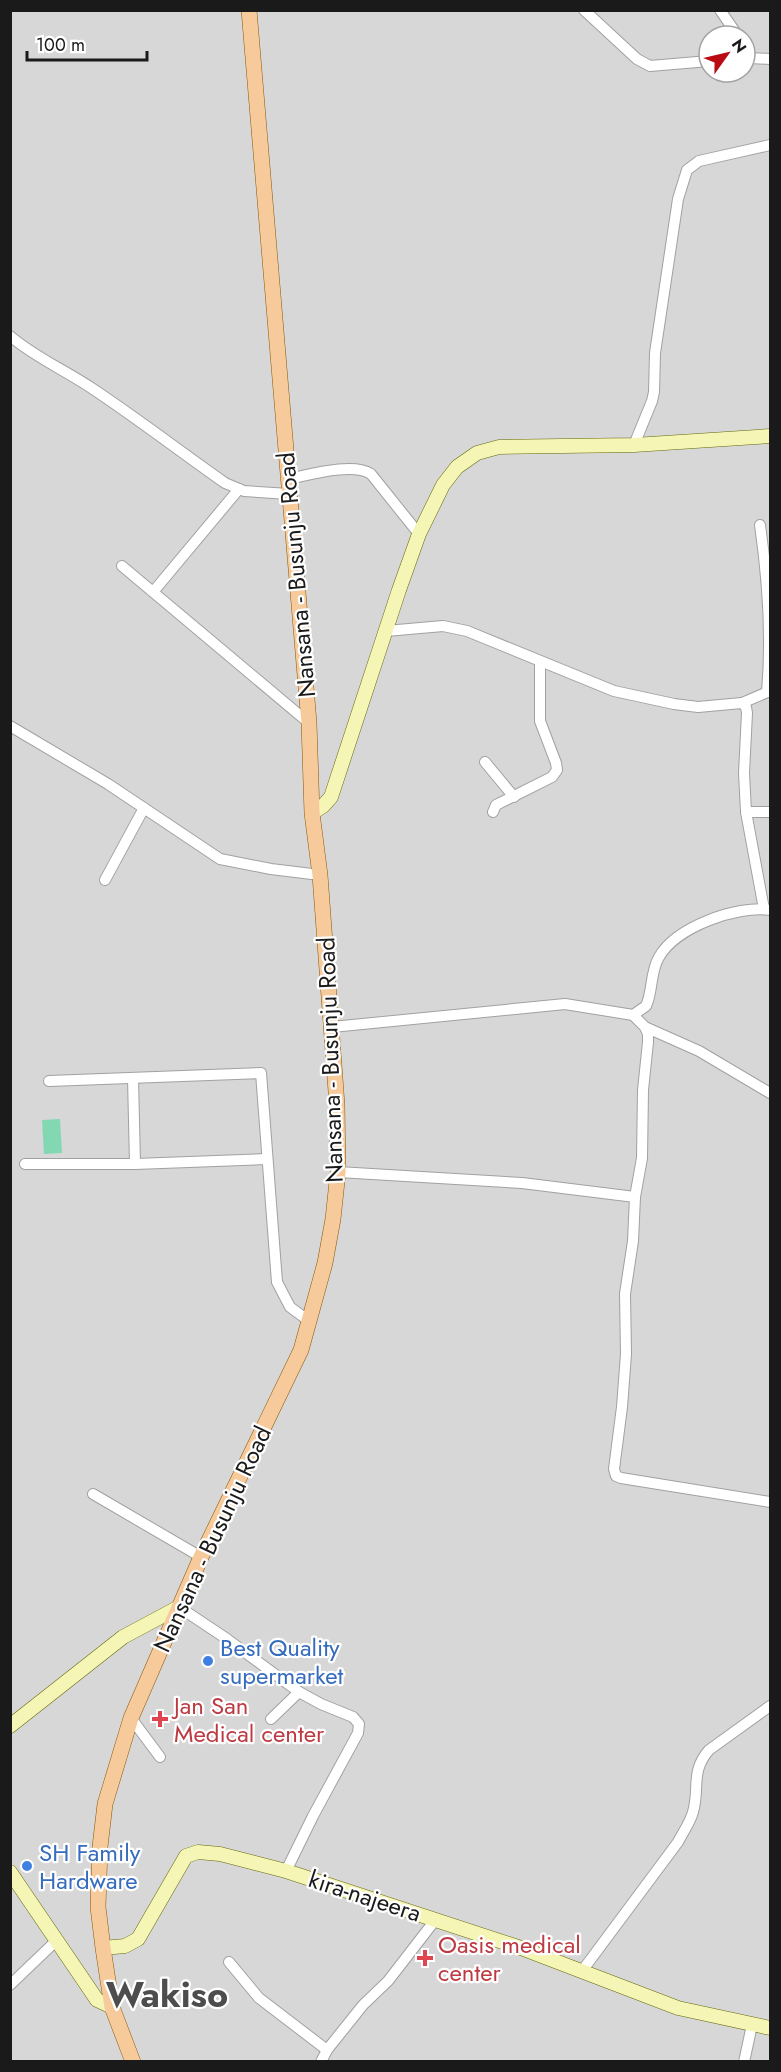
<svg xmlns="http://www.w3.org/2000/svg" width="781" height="2072" viewBox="0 0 781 2072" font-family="Jost,sans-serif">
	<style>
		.residential { fill: #d8d7d7; fill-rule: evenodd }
		.pitch { fill: #81d8b2 }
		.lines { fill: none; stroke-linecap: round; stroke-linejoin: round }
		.street-casing { stroke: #a1a1a1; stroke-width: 12 }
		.secondary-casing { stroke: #63690a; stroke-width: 15 }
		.primary-casing { stroke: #895708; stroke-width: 16 }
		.street { stroke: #fff; stroke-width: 10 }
		.secondary { stroke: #f5f5b5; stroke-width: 14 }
		.primary { stroke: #f6ca9b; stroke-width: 15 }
		.shop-dot { fill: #3f7fe0; stroke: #fff; stroke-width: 2 }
		.health-dot { fill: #e0444e; stroke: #fff; stroke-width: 2 }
		.labels { text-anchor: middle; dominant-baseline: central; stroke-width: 4.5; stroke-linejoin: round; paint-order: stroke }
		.street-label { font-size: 24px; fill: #1a1a1a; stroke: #fff }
		.shop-label { font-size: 24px; fill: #366cbe; stroke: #fff; text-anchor: start }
		.health-label { font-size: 24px; fill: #be3a42; stroke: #fff; text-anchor: start }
		.town-label { font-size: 36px; font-weight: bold; fill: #4d4d4d; stroke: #fff }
	</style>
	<rect width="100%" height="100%" fill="#ece7e0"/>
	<!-- residential -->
	<path class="residential" d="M11,11H770V2061H11ZM709,36H745V72H709Z"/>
	<!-- pitch -->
	<polygon class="pitch" points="60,1119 62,1153 44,1154 42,1120"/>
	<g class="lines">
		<defs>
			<g id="street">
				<polyline points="584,10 637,59 650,66 709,61"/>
				<polyline points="720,10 738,36"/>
				<polyline points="745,46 750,58 770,59"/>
				<path d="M10,336C36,358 65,370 93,389C138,419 181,452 225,483L244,491L289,494"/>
				<polyline points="634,445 652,401 654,392 655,353 678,199 687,170 699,161 770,145"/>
				<path d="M288,479C309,475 353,462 371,474L419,534"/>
				<path d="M760,525C768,581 772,635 767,692"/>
				<polyline points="122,566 309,723"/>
				<polyline points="153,592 239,489"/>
				<polyline points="386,631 443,626 467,631 614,691 674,704 698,707 742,703 746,707 747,713 744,773 746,812 764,909"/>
				<polyline points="742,703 770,691"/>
				<polyline points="10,726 108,784 220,859 271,869 320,875"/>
				<polyline points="485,762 514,797"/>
				<polyline points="493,812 496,805 552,777 557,770 556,763 540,721 540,663"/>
				<polyline points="746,812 770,812"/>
				<polyline points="105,880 144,808"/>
				<polyline points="633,1015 645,1027 648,1034 648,1042 643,1090 642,1158 635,1197 633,1241 625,1294 626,1354 622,1407 614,1469 616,1476 621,1478 770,1502"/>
				<path d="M332,1027L565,1004L633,1015L646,1006C653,991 650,972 659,957C676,927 737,905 770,910"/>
				<polyline points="645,1027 699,1051 770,1093"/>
				<polyline points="133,1078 135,1164"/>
				<polyline points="49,1081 261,1073 277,1282 290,1307 309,1321"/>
				<polyline points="25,1164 135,1164 266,1159"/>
				<polyline points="338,1172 522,1183 635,1197"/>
				<polyline points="93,1494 201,1557"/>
				<polyline points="179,1607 227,1639 299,1692 321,1704 353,1717 359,1724 358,1733 313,1816 286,1871"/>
				<polyline points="131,1718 160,1757"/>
				<polyline points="271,1719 299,1692"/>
				<polyline points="229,1962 259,1998 327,2050"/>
				<path d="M582,1971L678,1842C683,1832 690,1823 693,1812C700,1788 690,1772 709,1750L770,1706"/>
				<polyline points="10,1985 56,1941"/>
				<polyline points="321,2062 327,2050 363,2005 388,1981 436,1919"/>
				<polyline points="744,2062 752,2025"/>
			</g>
			<g id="secondary">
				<polyline points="312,813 323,806 331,797 399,590 419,534 443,485 457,467 477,453 499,447 634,445 770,436"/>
				<polyline points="10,1726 123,1637 179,1607"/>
				<polyline points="10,1872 97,2000 112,2007"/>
				<polyline points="103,1948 125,1946 138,1939 186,1856 198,1852 220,1854 286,1871 521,1948 678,2008 770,2028"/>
			</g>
			<polyline id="primary" points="133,2062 112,2007 103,1948 98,1907 100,1847 105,1804 131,1718 201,1557 301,1350 325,1263 333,1219 338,1172 337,1105 320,875 312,813 309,723 249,10"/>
		</defs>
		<!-- street casing -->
		<use href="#street" class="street-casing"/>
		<!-- secondary casing -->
		<use href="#secondary" class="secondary-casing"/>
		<!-- primary casing -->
		<use href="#primary" class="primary-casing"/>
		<!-- street -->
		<use href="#street" class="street"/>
		<!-- secondary -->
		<use href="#secondary" class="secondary"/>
		<!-- primary -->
		<use href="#primary" class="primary"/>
	</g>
	<!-- markers -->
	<g class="shop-dot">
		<circle cx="208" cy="1661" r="6"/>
		<circle cx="27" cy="1866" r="6"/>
	</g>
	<g class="health-dot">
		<path d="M157 1710h6v6h6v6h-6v6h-6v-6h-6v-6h6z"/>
		<path d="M422 1949h6v6h6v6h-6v6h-6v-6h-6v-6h6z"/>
	</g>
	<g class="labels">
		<!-- street labels -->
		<g class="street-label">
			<text transform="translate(296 575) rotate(-95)">Nansana - Busunju Road</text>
			<text transform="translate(330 1060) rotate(-92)">Nansana - Busunju Road</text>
			<text transform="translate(212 1539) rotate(-65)">Nansana - Busunju Road</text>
			<text transform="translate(365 1896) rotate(18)">kira-najeera</text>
		</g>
		<!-- shop labels -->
		<g class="shop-label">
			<text x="220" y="1647">Best Quality<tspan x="220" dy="28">supermarket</tspan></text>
			<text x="39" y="1852">SH Family<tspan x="39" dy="28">Hardware</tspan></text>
		</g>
		<!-- health labels -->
		<g class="health-label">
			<text x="174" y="1705">Jan San<tspan x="174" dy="28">Medical center</tspan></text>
			<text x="438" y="1944">Oasis medical<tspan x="438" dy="28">center</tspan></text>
		</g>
		<!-- town labels -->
		<g class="town-label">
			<text x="167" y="1994">Wakiso</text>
		</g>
	</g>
	<!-- border -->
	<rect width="781" height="2072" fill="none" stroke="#1a1a1a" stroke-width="24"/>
	<!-- north arrow -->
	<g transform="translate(727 54) rotate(56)"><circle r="28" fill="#ffffff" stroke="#a3a3a3" stroke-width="1.5"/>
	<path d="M0-4.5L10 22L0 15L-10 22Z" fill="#ba0b14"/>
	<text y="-9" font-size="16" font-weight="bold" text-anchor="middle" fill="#1a1a1a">N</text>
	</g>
	<!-- scale -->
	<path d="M27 51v9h120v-9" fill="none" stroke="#1a1a1a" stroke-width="3"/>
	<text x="36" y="51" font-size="18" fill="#1a1a1a" stroke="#ffffff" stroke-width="4.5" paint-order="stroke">100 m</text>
</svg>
